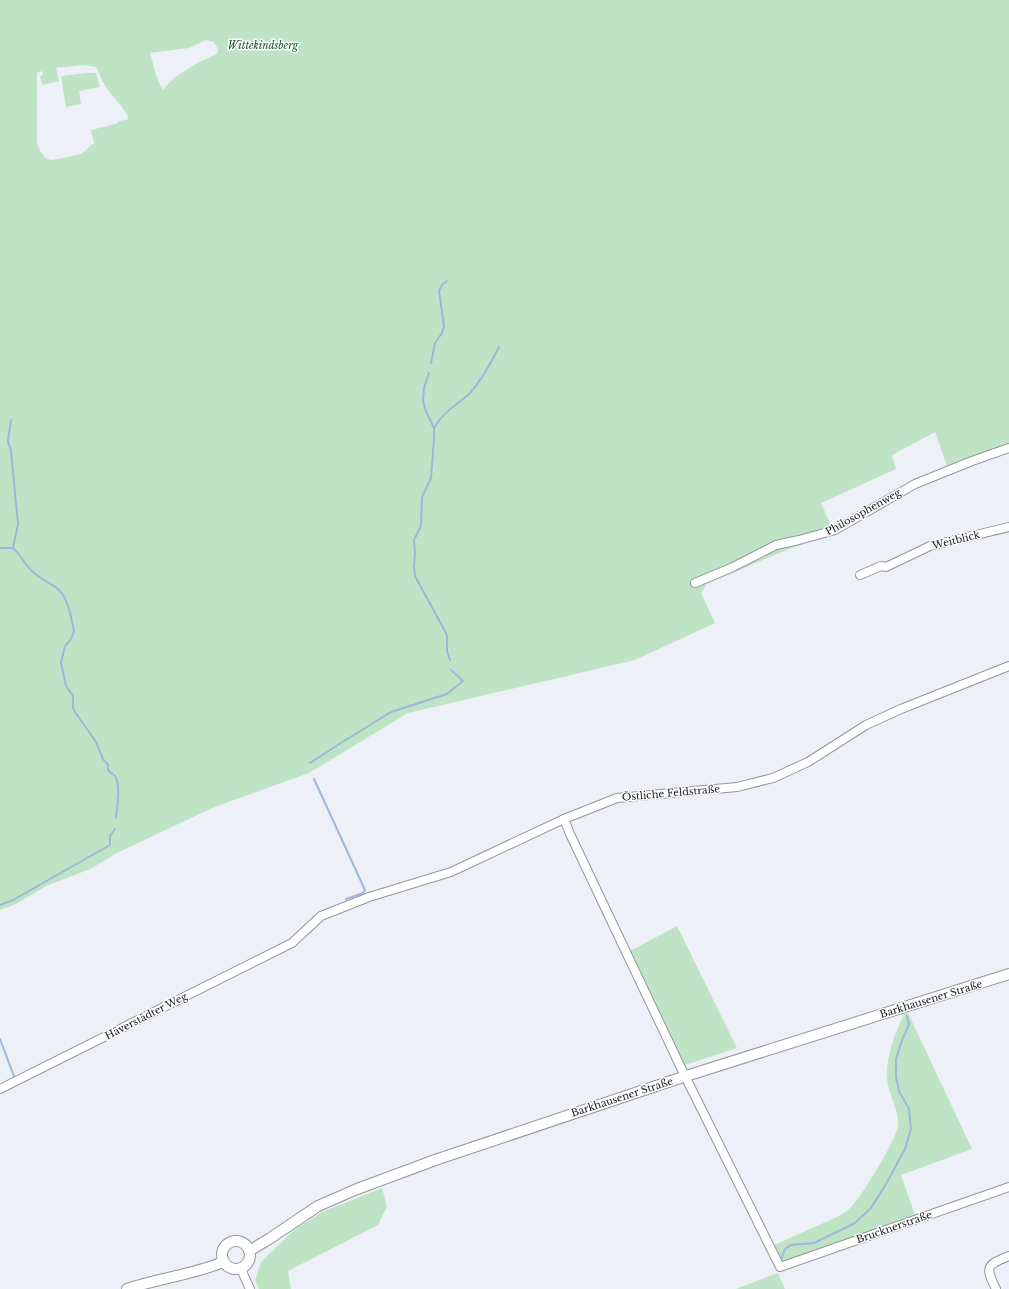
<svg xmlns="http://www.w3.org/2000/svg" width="1009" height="1289" viewBox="0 0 1009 1289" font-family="'Libre Baskerville',serif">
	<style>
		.green { fill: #bfe4c5; fill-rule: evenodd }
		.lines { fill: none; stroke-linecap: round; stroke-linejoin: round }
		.stream { stroke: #9eb7dd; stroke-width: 2 }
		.minor-casing { stroke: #93969b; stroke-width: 10 }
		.major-casing { stroke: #93969b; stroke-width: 12 }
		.minor { stroke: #fff; stroke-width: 8 }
		.major { stroke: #fff; stroke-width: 10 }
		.labels { text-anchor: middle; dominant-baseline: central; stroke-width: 3; stroke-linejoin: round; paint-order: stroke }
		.park-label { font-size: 10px; font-style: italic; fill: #185229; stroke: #fdfdff }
		.street-label { font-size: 10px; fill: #212224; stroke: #fdfdff }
	</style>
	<rect width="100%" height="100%" fill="#edf0f6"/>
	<!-- green -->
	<g class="green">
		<path d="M0,0H1009V445L947,466L935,432L892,455L896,469L821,503L834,532L779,553L707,584L701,593L715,623L635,660L408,713L309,773L212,808L117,853L90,869L46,886L16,904L0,910ZM206,40L214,42L218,49L217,54C198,62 176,73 163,90L157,78L150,53L189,48ZM83,65L96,67L105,86L127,114L128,119L117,122V124H115L91,130L94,143L81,154L53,160L46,159L39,149L37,141V73L42,71L43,75L40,76L42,85L59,81L56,68Z"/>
		<polygon points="87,73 96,73 100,87 79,91 81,104 66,107 61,76"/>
		<polygon points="677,926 737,1048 685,1065 630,951"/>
		<path d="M908,1013L972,1149L901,1175L915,1215L783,1263L779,1261L772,1246C788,1239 803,1232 819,1225C828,1221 838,1217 847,1211C858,1204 896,1140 898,1126C900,1114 890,1096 888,1085C883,1063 895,1033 904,1014Z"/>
		<polygon points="382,1188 387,1206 378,1225 288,1271 291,1289 259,1289 255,1280 261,1262 295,1229 322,1212"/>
		<polygon points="778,1273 785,1289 736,1289"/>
	</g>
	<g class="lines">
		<!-- stream -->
		<g class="stream">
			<polyline points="431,363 435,343 442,333 444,326 439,291 442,285 447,281"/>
			<polyline points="429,373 424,388 423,400 425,409 434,428 434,438 431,478 422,497 421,526 414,540 415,553 414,566 415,576 447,635 447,651 450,660"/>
			<path d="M11,420L8,441L11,451L18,524L13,548C21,555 25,565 33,572C41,580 52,583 59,590C69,600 71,618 74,631L71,639L65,646L61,663L66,686L73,696V708L75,712L96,742L103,759L108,765V770C110,772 113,774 115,776C121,785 117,808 116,818"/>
			<path d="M434,428C444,410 458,405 471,392C483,378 491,363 499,347"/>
			<polyline points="0,548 13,548"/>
			<polyline points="310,763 344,741 391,712 447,694 463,681 451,670"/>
			<polyline points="314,779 365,890 363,893 346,899"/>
			<polyline points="0,905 13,900 110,845 110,836 115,829"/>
			<polyline points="0,1039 15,1079 14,1079"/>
			<polyline points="781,1260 785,1249 791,1245 814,1243 855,1223 871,1208 886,1184 905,1149 911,1129 909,1109 899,1091 896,1077 896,1059 902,1040 909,1025 907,1016"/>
		</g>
		<defs>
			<g id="minor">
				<polyline points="860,575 881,566 886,567 930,546 1009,527"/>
				<polyline points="695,583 733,567 776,545 799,540 835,530 915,484 972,461 1009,448"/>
				<polyline points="564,819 570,834 683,1072 780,1267 1009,1187"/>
				<polyline points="0,1089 292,943 321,916 369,897 451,872 564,819 617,798 737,787 773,778 808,762 866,725 901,709 1009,666"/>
				<polyline points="241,1269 250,1289"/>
				<path d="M996,1289C985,1267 986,1265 1009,1256"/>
			</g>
			<g id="major">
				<circle cx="236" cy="1255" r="14"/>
				<polyline points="249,1251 269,1239 318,1206 357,1189 438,1159 686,1076 1009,974"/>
				<path d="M127,1289C159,1278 192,1275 223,1262"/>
			</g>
		</defs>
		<!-- minor casing -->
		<use href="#minor" class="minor-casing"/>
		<!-- major casing -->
		<use href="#major" class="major-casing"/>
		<!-- minor -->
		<use href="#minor" class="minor"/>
		<!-- major -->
		<use href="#major" class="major"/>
	</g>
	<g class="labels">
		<!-- park labels -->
		<g class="park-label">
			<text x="263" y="45">Wittekindsberg</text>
		</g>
		<!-- street labels -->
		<g class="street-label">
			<text transform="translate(863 512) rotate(-29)">Philosophenweg</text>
			<text transform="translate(956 540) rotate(-14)">Weitblick</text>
			<text transform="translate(671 793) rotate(-5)">Östliche Feldstraße</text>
			<text transform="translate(931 999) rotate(-17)">Barkhausener Straße</text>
			<text transform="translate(146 1016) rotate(-27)">Häverstädter Weg</text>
			<text transform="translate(622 1097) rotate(-18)">Barkhausener Straße</text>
			<text transform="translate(894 1227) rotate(-19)">Brucknerstraße</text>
		</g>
	</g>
</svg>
